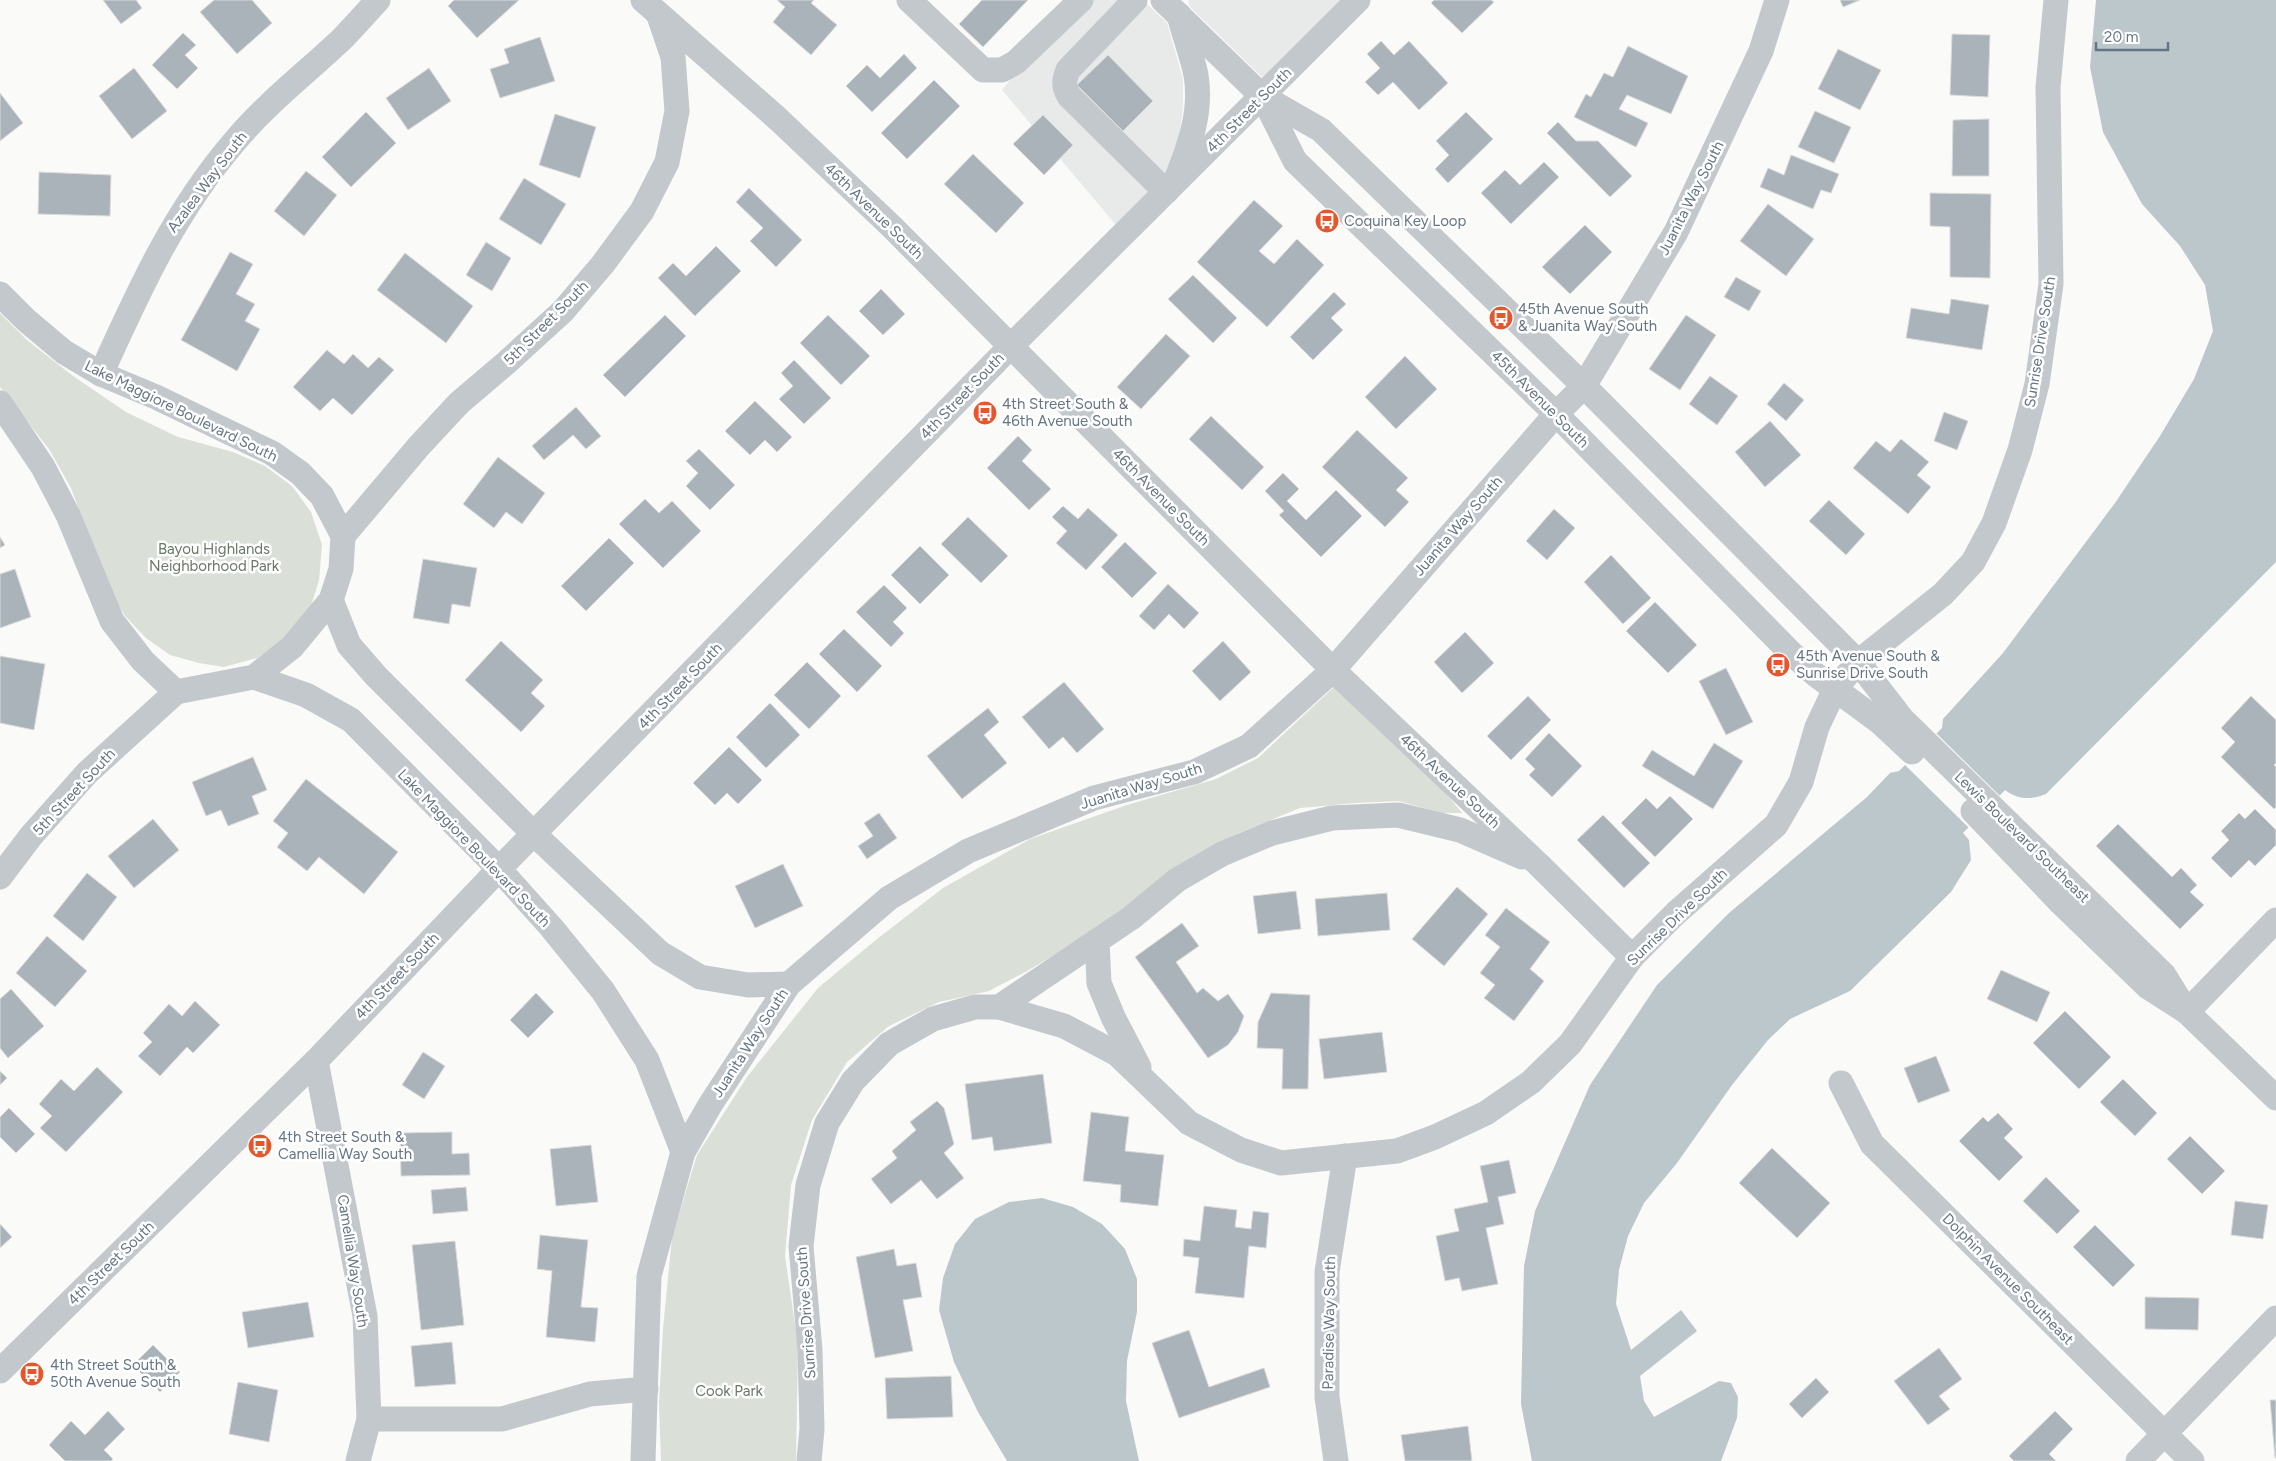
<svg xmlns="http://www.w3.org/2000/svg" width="2276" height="1461" viewBox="0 0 2276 1461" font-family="Figtree,sans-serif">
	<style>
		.built { fill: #e8e9e9 }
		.green { fill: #dadfd7 }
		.water { fill: #bbc7cb }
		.pier { fill: #fafaf8 }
		.building { fill: #aab3b9; stroke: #dcdcda }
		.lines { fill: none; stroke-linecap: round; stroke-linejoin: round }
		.minor { stroke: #c3c8cc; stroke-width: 25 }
		.labels { text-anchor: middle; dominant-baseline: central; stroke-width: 5; stroke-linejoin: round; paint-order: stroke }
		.street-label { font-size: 15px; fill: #657683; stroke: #fff }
		.poi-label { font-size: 15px; fill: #657683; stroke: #fff; text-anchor: start }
		.park-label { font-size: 15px; fill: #687a64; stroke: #fff }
	</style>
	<rect width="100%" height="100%" fill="#fafaf8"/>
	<!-- built -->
	<g class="built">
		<polygon points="1077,0 1143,0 1167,23 1183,79 1183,108 1179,138 1163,178 1116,225 1002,90"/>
		<polygon points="1188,0 1341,0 1263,78 1190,7"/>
	</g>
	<!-- green -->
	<g class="green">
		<polygon points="0,313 27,340 73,376 126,412 178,437 233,452 265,466 292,486 311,512 322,545 319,580 311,606 289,635 257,658 224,667 199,663 170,655 146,638 125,616 109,590 71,488 49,449 0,387"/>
		<polygon points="1335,686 1445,792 1462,813 1441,813 1399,801 1356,803 1300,808 1239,833 1194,856 1139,901 1081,939 1027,971 989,991 939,1002 889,1026 847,1062 812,1120 791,1185 785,1256 798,1345 796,1461 661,1461 659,1403 663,1329 672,1237 697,1155 747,1077 818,988 877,939 943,888 1030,839 1127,805 1216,779 1258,758"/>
	</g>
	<!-- water -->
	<g class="water">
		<path d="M2096,0H2276V562L2046,794C2030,800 2019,800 2005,790L1963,833L1969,840L1971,860L1951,892L1850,991L1790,1019L1768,1040L1732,1085L1677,1163L1644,1203L1628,1236L1619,1270L1616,1304L1631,1350L1681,1310L1697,1331L1640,1376L1644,1401L1654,1417L1719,1381L1731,1383L1738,1397L1737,1418L1721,1461H1532L1521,1404L1524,1266L1535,1211L1590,1085L1657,985L1729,913L1867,797L1890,773L1899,771L1942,728L1943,719L2003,653L2115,503L2160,436L2194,379L2213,331L2205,285L2180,246L2142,204L2103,132L2090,67Z"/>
		<polygon points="1042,1198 1073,1207 1102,1224 1125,1249 1137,1279 1137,1312 1127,1361 1126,1401 1139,1461 1007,1461 978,1412 954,1362 939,1310 943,1278 955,1244 975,1219 1009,1202"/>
	</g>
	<!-- pier -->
	<polygon class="pier" points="1935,732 2000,796 1969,828 1904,764"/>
	<!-- building -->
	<g class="building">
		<polygon points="103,0 136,0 142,8 121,24"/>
		<polygon points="214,0 252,0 272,23 237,54 200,12"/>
		<polygon points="454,0 519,0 477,38 448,6"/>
		<polygon points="777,0 814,0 811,3 837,25 811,55 773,22 785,7"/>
		<polygon points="982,0 1028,0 983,47 959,24"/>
		<polygon points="1434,0 1491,0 1494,2 1462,33 1431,3"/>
		<polygon points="1840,0 1860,0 1843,7"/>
		<polygon points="183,33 196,45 185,55 198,68 177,89 152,65"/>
		<polygon points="1952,34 1990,35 1988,97 1950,95"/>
		<polygon points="540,37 555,81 500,98 490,69 509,63 504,49"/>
		<polygon points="1381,41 1394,55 1409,41 1448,83 1419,110 1393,82 1378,95 1365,82 1380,68 1367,54"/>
		<polygon points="1628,46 1688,76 1671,114 1627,95 1619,109 1648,123 1636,147 1574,117 1586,94 1591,97 1604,73 1613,77"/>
		<polygon points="1838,49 1881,70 1860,110 1818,89"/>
		<polygon points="904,54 917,68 872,112 846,86 867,65 880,78"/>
		<polygon points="1108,55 1153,101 1123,131 1077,85"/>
		<polygon points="134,68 167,111 132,139 99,96"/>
		<polygon points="429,68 451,101 408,130 386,98"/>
		<polygon points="934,80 960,106 907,159 881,133"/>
		<polygon points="0,93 23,123 0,141"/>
		<polygon points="1815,111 1851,127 1834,163 1798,147"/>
		<polygon points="366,112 396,143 351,187 322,157"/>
		<polygon points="1466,112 1493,139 1448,183 1435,169 1449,155 1436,141"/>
		<polygon points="555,114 596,127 580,178 539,165"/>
		<polygon points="1043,115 1073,145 1044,175 1013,144"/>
		<polygon points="1989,119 1989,176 1952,176 1953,120"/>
		<polygon points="1558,122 1576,141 1598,141 1632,176 1610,197 1547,133"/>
		<polygon points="973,154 1024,203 996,233 944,184"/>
		<polygon points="1791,155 1839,174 1831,193 1821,190 1813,209 1760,187 1768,168 1784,175"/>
		<polygon points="1544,162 1559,177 1511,224 1481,193 1505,170 1520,185"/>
		<polygon points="306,171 337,195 304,236 274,211"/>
		<polygon points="39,172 111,175 110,216 38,214"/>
		<polygon points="524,178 566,204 541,245 499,219"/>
		<polygon points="749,188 802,240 776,267 750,241 763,228 736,202"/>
		<polygon points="1930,193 1991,194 1990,278 1950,277 1950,227 1930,226"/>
		<polygon points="1254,200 1283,226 1259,251 1274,264 1297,239 1324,265 1267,327 1197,262"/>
		<polygon points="1768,204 1814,239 1786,276 1740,241"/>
		<polygon points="1585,225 1612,252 1570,294 1542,267"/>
		<polygon points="486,242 511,258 492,291 466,275"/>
		<polygon points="716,246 741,271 695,316 658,278 673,263 686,276"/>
		<polygon points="230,252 253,264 236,294 255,304 245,321 260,329 237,371 181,340"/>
		<polygon points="405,253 473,306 446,343 377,290"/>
		<polygon points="1193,275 1237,318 1213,343 1168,299"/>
		<polygon points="1736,277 1761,291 1749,311 1724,297"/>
		<polygon points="881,289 905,314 883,335 859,311"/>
		<polygon points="1334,292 1346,304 1331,318 1343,330 1313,360 1290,337"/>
		<polygon points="1951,299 1989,305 1982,350 1906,338 1911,308 1949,314"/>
		<polygon points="665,315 686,336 625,397 603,375"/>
		<polygon points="828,315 870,356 841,385 800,343"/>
		<polygon points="1686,315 1716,335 1680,390 1649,369"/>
		<polygon points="1166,334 1190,356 1141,409 1117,387"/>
		<polygon points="327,350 344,364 353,354 368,368 379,357 394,370 352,415 333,398 320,411 293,387"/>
		<polygon points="1405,356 1437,389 1396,429 1365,397"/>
		<polygon points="794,360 831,398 804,424 779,399 793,386 781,373"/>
		<polygon points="1710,376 1738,396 1717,425 1689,404"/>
		<polygon points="1784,383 1804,400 1786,421 1767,404"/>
		<polygon points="755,401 792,437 777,452 765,440 750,455 725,431"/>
		<polygon points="576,407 601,436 586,449 573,435 544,460 532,446"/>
		<polygon points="1944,412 1968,421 1957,450 1934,441"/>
		<polygon points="1211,416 1264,467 1242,490 1189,439"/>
		<polygon points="1770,421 1801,455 1765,487 1735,452"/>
		<polygon points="1357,430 1408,478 1396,490 1409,502 1385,527 1322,467"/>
		<polygon points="1018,436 1032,450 1022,461 1051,489 1029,510 987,468"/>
		<polygon points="1901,439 1929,462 1917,475 1931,487 1908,514 1853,468 1876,441 1890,452"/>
		<polygon points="699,449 735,485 710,510 686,486 698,473 686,461"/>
		<polygon points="498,457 545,493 522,524 506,512 494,528 463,504"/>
		<polygon points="1283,473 1299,489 1287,501 1306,520 1336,490 1362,516 1321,557 1279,515 1284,511 1265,491"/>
		<polygon points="645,499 659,513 672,501 701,531 663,568 619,524"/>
		<polygon points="1829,500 1865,534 1846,555 1809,521"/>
		<polygon points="1063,506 1078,519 1088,508 1118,535 1086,570 1056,543 1067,531 1052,517"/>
		<polygon points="1554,509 1575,528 1547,560 1526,541"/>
		<polygon points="968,517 1008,556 981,583 941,544"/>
		<polygon points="0,537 5,545 0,548"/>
		<polygon points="609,538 634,563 586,611 561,586"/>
		<polygon points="1125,542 1157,573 1132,598 1101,567"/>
		<polygon points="920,546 949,575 920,604 891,575"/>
		<polygon points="1611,555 1651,598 1623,624 1584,582"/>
		<polygon points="423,559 477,568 470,607 452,604 449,624 413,618"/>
		<polygon points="15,569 31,617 0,628 0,574"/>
		<polygon points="1168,584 1199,613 1184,629 1169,614 1154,630 1139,616"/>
		<polygon points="884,585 907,608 893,622 904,633 891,647 856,612"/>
		<polygon points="1655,602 1697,645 1668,673 1626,631"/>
		<polygon points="844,629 882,666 857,692 819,654"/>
		<polygon points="1465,632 1494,663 1462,693 1434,662"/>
		<polygon points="501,641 543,680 531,693 545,706 521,732 465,680"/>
		<polygon points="1223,641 1251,672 1220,701 1192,671"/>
		<polygon points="0,656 45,664 34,730 0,723"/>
		<polygon points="807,662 841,696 809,729 774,695"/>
		<polygon points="1726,668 1753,722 1726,735 1699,681"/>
		<polygon points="1064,682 1104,729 1077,753 1063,737 1049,749 1022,717"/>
		<polygon points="1528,696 1551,720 1511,760 1487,736"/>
		<polygon points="2251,696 2276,720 2276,763 2274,765 2276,767 2276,807 2274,809 2221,757 2235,742 2221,728"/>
		<polygon points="770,703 800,735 766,768 736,737"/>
		<polygon points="988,708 999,722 984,735 1007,763 962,799 927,756"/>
		<polygon points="1549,733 1582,766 1552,797 1529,775 1535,769 1525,759"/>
		<polygon points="1714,743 1743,761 1713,809 1642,766 1652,750 1694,776"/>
		<polygon points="729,747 762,780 738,804 727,793 715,805 693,783"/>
		<polygon points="253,757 267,790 252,796 259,814 228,826 221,810 206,816 192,782"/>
		<polygon points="306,779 398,852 364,894 319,857 307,871 277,847 288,833 273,821"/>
		<polygon points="1670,796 1693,819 1655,857 1621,823 1646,798 1657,809"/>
		<polygon points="2255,809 2276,830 2276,845 2255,866 2249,860 2231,878 2211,858 2229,840 2221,831 2239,813 2245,819"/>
		<polygon points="879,813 897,838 867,859 858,846 873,836 864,823"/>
		<polygon points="1603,815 1650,863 1624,888 1577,840"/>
		<polygon points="153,819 179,850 134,888 108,856"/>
		<polygon points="2118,824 2172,877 2181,868 2197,885 2190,892 2204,905 2180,929 2096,846"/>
		<polygon points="783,864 803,906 755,928 735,886"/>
		<polygon points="87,873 117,897 83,941 53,916"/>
		<polygon points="1457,887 1488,914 1444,966 1412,939"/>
		<polygon points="1296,891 1301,929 1258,934 1253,896"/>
		<polygon points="1387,893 1390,930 1318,936 1315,899"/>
		<polygon points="1506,908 1550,942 1530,969 1544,981 1514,1021 1484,998 1495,985 1480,973 1500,947 1485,935"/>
		<polygon points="1182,923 1199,946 1176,962 1197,993 1203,988 1218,1001 1228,994 1244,1016 1238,1032 1228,1045 1208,1058 1135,957"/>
		<polygon points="47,936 87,971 55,1007 16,973"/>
		<polygon points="2001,970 2050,992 2037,1022 1987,999"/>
		<polygon points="11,989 44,1026 8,1058 0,1048 0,999"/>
		<polygon points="536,993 554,1012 528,1038 510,1020"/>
		<polygon points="1271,993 1310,995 1308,1089 1282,1089 1283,1049 1257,1048 1258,1022"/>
		<polygon points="195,1001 220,1025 193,1053 187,1047 160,1076 138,1056 152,1042 143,1033 169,1004 182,1016"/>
		<polygon points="2065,1011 2111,1057 2079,1089 2033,1043"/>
		<polygon points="1382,1032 1387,1072 1324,1079 1319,1039"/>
		<polygon points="423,1052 445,1066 424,1099 402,1085"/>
		<polygon points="1936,1056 1950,1091 1918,1103 1904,1068"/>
		<polygon points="97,1067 123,1092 66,1152 40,1128 52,1116 39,1104 61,1079 74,1091"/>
		<polygon points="0,1071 7,1078 0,1085"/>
		<polygon points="1043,1074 1052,1143 994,1151 992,1137 972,1140 965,1084"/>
		<polygon points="2123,1079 2157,1113 2135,1136 2100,1102"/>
		<polygon points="937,1101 944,1108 954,1144 944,1153 964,1178 937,1199 921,1180 891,1204 871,1179 897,1158 892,1151 916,1130 910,1122"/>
		<polygon points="9,1108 35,1134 16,1153 0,1137 0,1117"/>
		<polygon points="1091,1112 1129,1117 1125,1151 1164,1155 1158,1206 1120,1202 1121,1185 1083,1181"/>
		<polygon points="1998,1113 2013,1129 2004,1138 2023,1157 1999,1181 1959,1141 1983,1117 1988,1122"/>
		<polygon points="452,1132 452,1154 469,1153 470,1175 401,1176 400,1133"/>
		<polygon points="2190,1136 2225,1171 2202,1194 2167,1159"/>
		<polygon points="591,1145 598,1202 556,1206 550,1149"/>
		<polygon points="1772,1148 1830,1203 1797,1238 1739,1183"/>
		<polygon points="1509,1160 1516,1193 1498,1197 1504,1224 1486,1228 1498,1284 1462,1291 1459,1278 1445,1281 1436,1236 1459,1231 1454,1209 1488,1202 1480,1166"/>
		<polygon points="2046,1177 2080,1211 2057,1234 2023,1201"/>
		<polygon points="466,1187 468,1211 433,1214 431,1190"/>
		<polygon points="2235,1201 2268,1205 2263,1239 2231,1235"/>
		<polygon points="1204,1206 1237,1210 1235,1227 1251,1229 1253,1211 1269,1213 1266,1248 1249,1246 1244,1298 1195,1293 1199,1258 1183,1256 1184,1239 1200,1241"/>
		<polygon points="0,1224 12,1237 0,1248"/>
		<polygon points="2095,1225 2135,1265 2113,1287 2073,1247"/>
		<polygon points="540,1235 588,1240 581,1307 598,1308 595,1342 546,1337 552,1271 537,1269"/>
		<polygon points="455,1241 464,1325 421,1330 412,1245"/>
		<polygon points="894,1249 897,1266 916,1263 922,1297 903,1300 913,1351 875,1358 856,1257"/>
		<polygon points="2145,1297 2199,1298 2198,1330 2145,1329"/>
		<polygon points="308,1302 314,1337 248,1348 242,1312"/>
		<polygon points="1189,1330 1209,1387 1264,1368 1270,1387 1179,1418 1152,1343"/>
		<polygon points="452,1342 456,1384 415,1387 411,1346"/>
		<polygon points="153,1345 180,1372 160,1392 133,1365"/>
		<polygon points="1939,1348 1962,1379 1939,1396 1950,1409 1928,1425 1894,1381"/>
		<polygon points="951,1376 953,1417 887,1419 885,1378"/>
		<polygon points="1816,1378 1829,1392 1802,1418 1789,1404"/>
		<polygon points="238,1382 278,1390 269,1442 229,1434"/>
		<polygon points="2270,1400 2276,1400 2276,1458 2275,1458"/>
		<polygon points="108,1411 125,1429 104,1450 113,1459 111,1461 65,1461 49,1445 71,1421 85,1435"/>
		<polygon points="2055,1411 2073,1429 2049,1454 2056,1461 2014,1461 2009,1456"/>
		<polygon points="1468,1426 1472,1461 1405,1461 1401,1435"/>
	</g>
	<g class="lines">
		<!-- minor -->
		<g class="minor">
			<polyline points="643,0 778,119 891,226 1333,670 1538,864 1632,957"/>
			<polyline points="909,0 983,70 1002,70 1016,62 1081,0"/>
			<path d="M1135,0L1068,70C1064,80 1063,86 1069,96L1166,192"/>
			<polyline points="1163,0 1263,97 1321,130 1584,386 1858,662 1902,719 2164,975 2187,1012"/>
			<polyline points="1263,97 1295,161 1556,414 1790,652 1816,675 1881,723 1912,752"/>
			<path d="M1177,177C1190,145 1202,111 1196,75C1192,55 1184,35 1179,15"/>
			<polyline points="0,294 26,320 64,352 101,374 156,397 272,453 300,473 322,496 343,536 341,569 331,600 292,647 254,677 176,692"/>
			<path d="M101,374C139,290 174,212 235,141C267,103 306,73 342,39C354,27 366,13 378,0"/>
			<polyline points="0,403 43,467 68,515 112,621 143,661 176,692"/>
			<polyline points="343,536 419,446 459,403 506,363 563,311 603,264 642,211 667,162 677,111 673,57 659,16"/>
			<polyline points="331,600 349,645 376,676 535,835 660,953 700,977 748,985 789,984"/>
			<polyline points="254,677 306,695 351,720 499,869 551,927 603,991 647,1060 683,1152"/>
			<polyline points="1973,811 2061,903 2148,987 2187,1012 2276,1098"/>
			<polyline points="0,877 31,836 87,773 176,692"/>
			<polyline points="1097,941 1099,983 1113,1017 1139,1067"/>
			<polyline points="999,1007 1131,918 1177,880 1222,854 1272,833 1332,818 1398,815 1460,830 1522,857"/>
			<polyline points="2187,1012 2276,920"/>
			<polyline points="316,1061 365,1316 369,1419 358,1461"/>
			<polyline points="1841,1083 1872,1144 2192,1461"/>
			<polyline points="0,1371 316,1061 499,869 1010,347 1358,0"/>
			<polyline points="369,1419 502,1419 590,1394 646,1389"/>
			<polyline points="643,1461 649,1276 683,1152 710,1105 789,984 889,898 968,851 1094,798 1194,772 1249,746 1333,670 1556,414 1584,386 1676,232 1761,51 1777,0"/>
			<polyline points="809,1461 812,1429 810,1350 801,1246 808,1185 827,1123 853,1081 889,1044 933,1019 975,1007 999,1007 1064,1026 1117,1054 1189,1123 1241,1150 1281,1163 1397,1151 1435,1137 1486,1113 1531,1082 1570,1044 1632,957 1676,913 1776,825 1801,782 1817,727 1835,689 1858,662 1943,594 1973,562 1994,523 2020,450 2037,384 2051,284 2048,87 2056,0"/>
			<polyline points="1336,1461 1327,1397 1327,1272 1345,1156"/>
			<polyline points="2138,1461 2276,1318"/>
		</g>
	</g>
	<!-- icons -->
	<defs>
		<symbol id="bus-disc" viewBox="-11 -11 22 22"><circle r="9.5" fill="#e4572e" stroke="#fff"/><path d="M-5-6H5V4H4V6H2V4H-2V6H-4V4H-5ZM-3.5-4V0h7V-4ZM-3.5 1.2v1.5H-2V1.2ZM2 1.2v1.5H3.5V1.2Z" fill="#fff"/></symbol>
	</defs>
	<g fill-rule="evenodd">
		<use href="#bus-disc" x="1313" y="207" width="28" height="28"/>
		<use href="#bus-disc" x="1487" y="304" width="28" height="28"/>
		<use href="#bus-disc" x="971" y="399" width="28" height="28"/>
		<use href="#bus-disc" x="1764" y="651" width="28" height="28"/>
		<use href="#bus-disc" x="246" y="1132" width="28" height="28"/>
		<use href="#bus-disc" x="18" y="1360" width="28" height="28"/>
	</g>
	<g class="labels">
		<!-- street labels -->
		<g class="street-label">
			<text transform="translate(1249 110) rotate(-45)">4th Street South</text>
			<text transform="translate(207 182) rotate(-53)">Azalea Way South</text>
			<text transform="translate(1691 198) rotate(-63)">Juanita Way South</text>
			<text transform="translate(874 211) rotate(44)">46th Avenue South</text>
			<text transform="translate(546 323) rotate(-45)">5th Street South</text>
			<text transform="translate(2040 342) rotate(-81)">Sunrise Drive South</text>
			<text transform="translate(962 396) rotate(-46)">4th Street South</text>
			<text transform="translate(1540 399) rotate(45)">45th Avenue South</text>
			<text transform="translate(181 411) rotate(26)">Lake Maggiore Boulevard South</text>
			<text transform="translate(1161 497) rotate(45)">46th Avenue South</text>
			<text transform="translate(1458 526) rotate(-49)">Juanita Way South</text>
			<text transform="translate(680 686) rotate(-46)">4th Street South</text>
			<text transform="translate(1450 781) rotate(43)">46th Avenue South</text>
			<text transform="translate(1141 786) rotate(-17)">Juanita Way South</text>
			<text transform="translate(74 792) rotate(-47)">5th Street South</text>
			<text transform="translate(2022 837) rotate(44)">Lewis Boulevard Southeast</text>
			<text transform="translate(474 848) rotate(46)">Lake Maggiore Boulevard South</text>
			<text transform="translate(1677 917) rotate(-44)">Sunrise Drive South</text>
			<text transform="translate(397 976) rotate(-46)">4th Street South</text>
			<text transform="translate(750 1043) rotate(-57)">Juanita Way South</text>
			<text transform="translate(353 1261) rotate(81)">Camellia Way South</text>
			<text transform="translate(111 1263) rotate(-44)">4th Street South</text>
			<text transform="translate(2008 1279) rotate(45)">Dolphin Avenue Southeast</text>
			<text transform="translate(806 1313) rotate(-94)">Sunrise Drive South</text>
			<text transform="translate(1329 1323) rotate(-89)">Paradise Way South</text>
		</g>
		<!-- poi labels -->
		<g class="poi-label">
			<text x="1344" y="221">Coquina Key Loop</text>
			<text x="1518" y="309">45th Avenue South<tspan x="1518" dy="17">&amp; Juanita Way South</tspan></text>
			<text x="1002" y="404">4th Street South &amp;<tspan x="1002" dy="17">46th Avenue South</tspan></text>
			<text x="1796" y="656">45th Avenue South &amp;<tspan x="1796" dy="17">Sunrise Drive South</tspan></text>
			<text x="278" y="1137">4th Street South &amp;<tspan x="278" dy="17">Camellia Way South</tspan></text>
			<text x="50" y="1365">4th Street South &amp;<tspan x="50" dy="17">50th Avenue South</tspan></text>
		</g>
		<!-- park labels -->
		<g class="park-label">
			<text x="214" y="549">Bayou Highlands<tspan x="214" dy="17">Neighborhood Park</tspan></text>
			<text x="729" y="1391">Cook Park</text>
		</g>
	</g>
	<!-- scale -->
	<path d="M2096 42v8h72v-8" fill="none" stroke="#657683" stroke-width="2.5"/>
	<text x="2104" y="42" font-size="15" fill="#657683" stroke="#ffffff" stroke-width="4" paint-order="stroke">20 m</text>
</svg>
